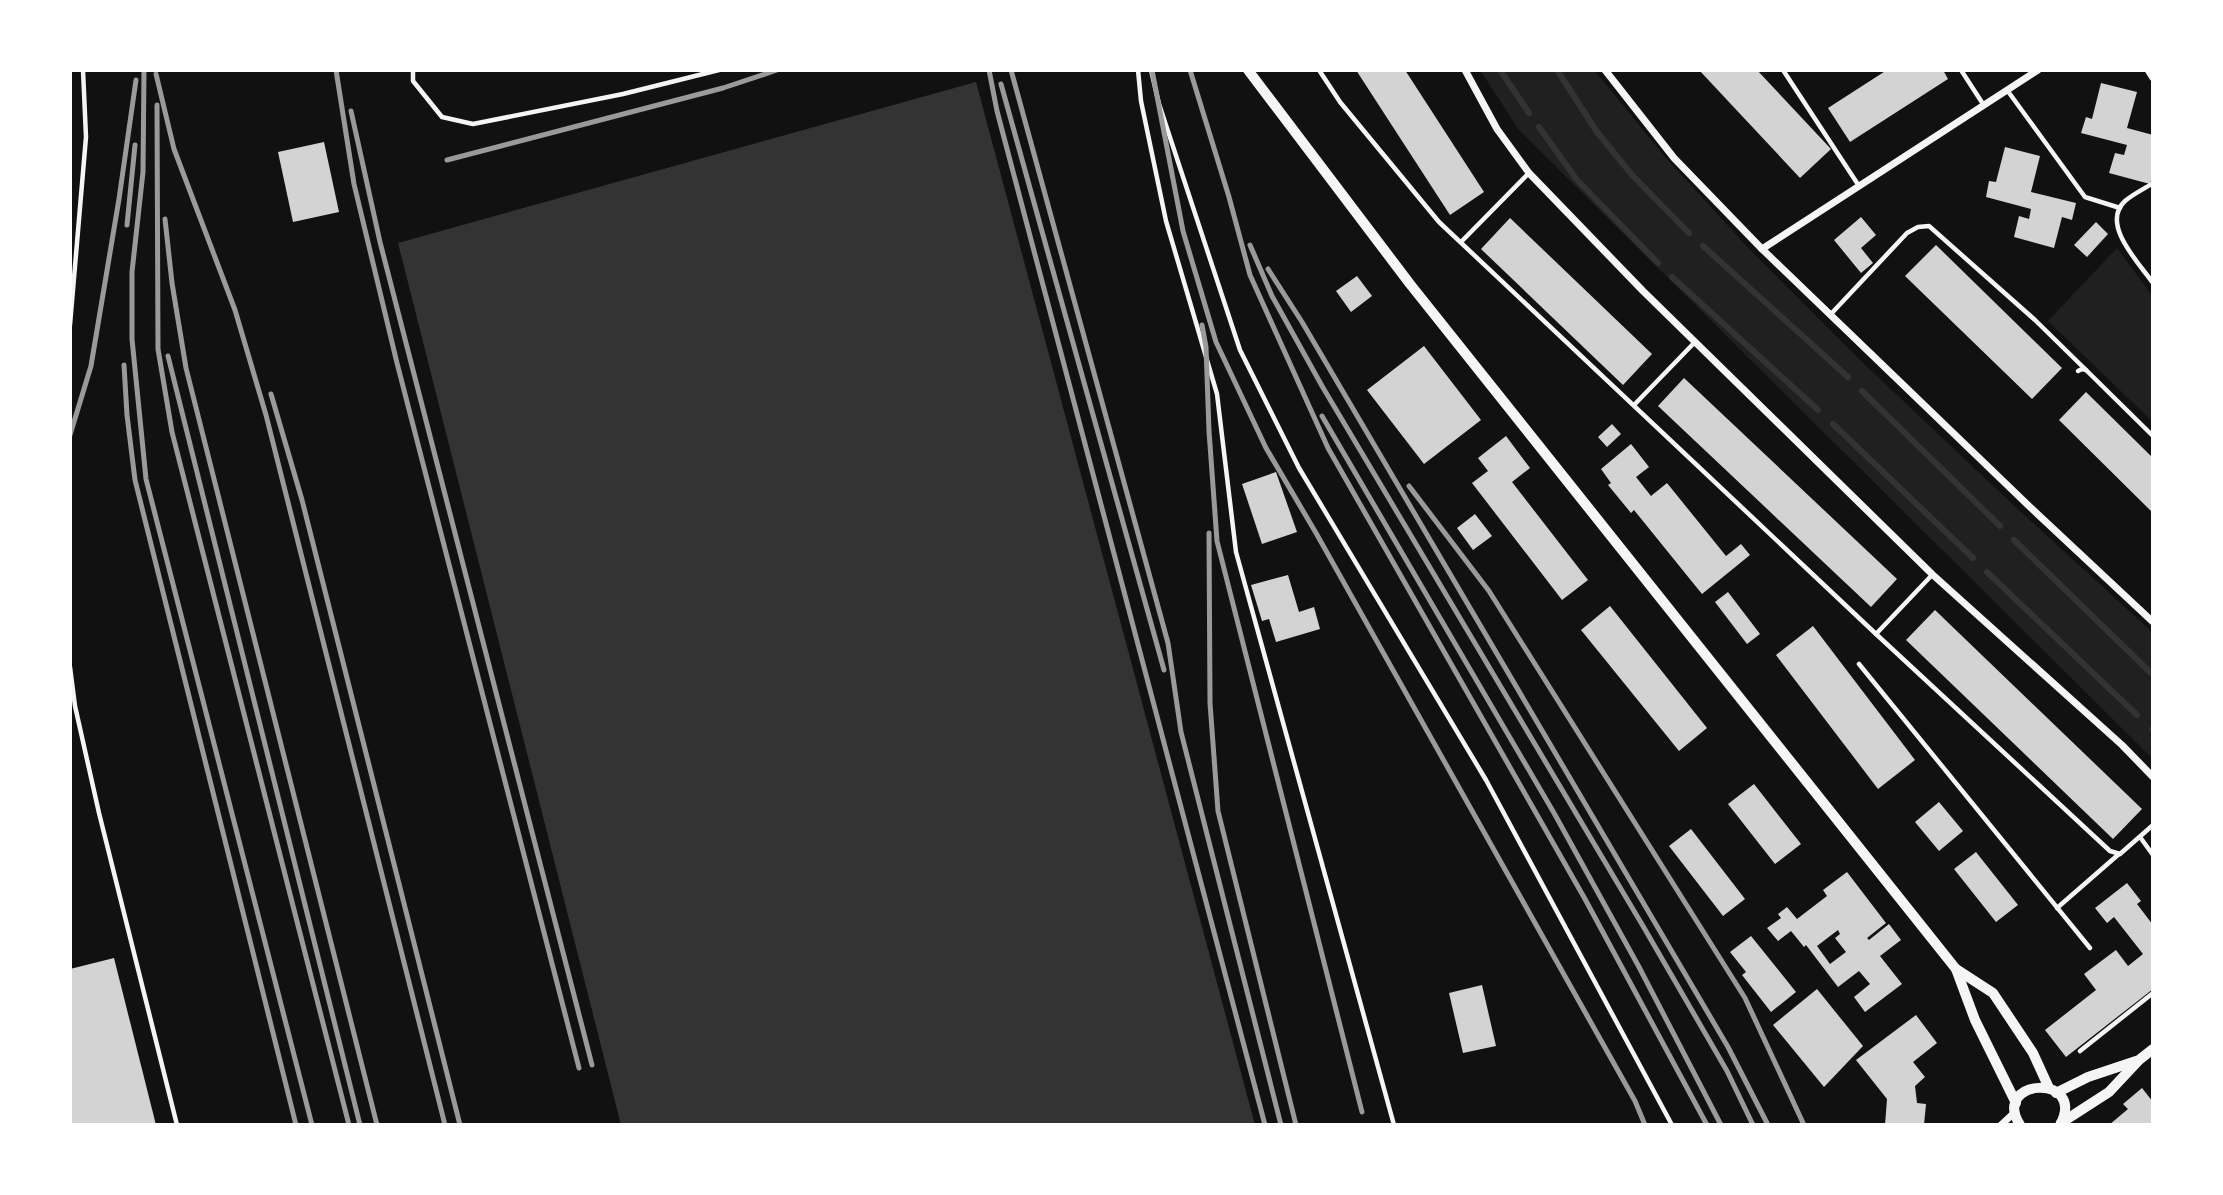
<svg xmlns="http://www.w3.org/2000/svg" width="2223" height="1195" viewBox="0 0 2223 1195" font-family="'Roboto Condensed',sans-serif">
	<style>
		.green { fill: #202020 }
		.water { fill: #333 }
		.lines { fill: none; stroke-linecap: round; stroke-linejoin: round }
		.stream { stroke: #333; stroke-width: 6 }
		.building { fill: #d3d3d3; fill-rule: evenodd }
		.service { stroke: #f5f5f5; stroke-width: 4.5 }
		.minor { stroke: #f5f5f5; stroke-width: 7 }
		.tertiary { stroke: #f5f5f5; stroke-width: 10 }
		.rail { stroke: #9a9a9a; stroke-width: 5 }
	</style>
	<rect width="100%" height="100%" fill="#111"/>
	<!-- green -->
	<g class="green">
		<polygon points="1480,70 1594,70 1666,158 1751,251 1859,359 2009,501 2153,633 2153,759 1519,130"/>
		<polygon points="2117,248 2153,297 2153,422 2048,321"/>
	</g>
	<!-- water -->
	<polygon class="water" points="976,82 1255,1125 621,1125 398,243"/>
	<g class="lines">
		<!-- stream -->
		<g class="stream">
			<polyline points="1500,70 1529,113"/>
			<polyline points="1557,70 1597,132 1633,176 1689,233"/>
			<polyline points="1539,127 1577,180 1658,263"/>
			<polyline points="1703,246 1848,377"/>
			<polyline points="1672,277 1818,410"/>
			<polyline points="1862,391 2000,526"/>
			<polyline points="1833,424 1973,558"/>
			<polyline points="2014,540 2153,675"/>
			<polyline points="1987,572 2137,715"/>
			<polyline points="2152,729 2153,730"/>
		</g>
	</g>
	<!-- building -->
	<g class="building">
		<polygon points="1356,70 1405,70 1484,192 1450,215"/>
		<polygon points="1699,70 1757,70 1831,149 1800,178"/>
		<polygon points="1887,70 1943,70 1948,79 1850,142 1828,108"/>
		<polygon points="2101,83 2137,92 2127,128 2153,135 2153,173 2150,184 2109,173 2115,153 2124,155 2127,145 2081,133 2086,117 2092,119"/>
		<polygon points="324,142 339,212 293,222 278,152"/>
		<polygon points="2005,147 2040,156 2031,192 2076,203 2072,220 2062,217 2054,248 2014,237 2019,216 2029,219 2031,209 1986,197 1989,181 1996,182"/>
		<polygon points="1861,217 1876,235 1861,248 1873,263 1861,273 1834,240"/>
		<polygon points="1510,218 1652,354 1623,385 1481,249"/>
		<polygon points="2096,222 2108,234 2087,257 2074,245"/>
		<polygon points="1936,245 2062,368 2032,399 1905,276"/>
		<polygon points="1357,276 1372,296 1351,312 1336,291"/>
		<polygon points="1424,346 1481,420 1424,464 1367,390"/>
		<polygon points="1684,378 1897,579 1871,607 1658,406"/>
		<polygon points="2086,392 2153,458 2153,513 2059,420"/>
		<polygon points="1612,424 1621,434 1607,447 1598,437"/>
		<polygon points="1506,436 1530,468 1512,482 1588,580 1562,600 1472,483 1488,471 1478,458"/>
		<polygon points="1631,444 1649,467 1636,477 1651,496 1667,483 1726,556 1741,544 1750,555 1702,594 1634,510 1631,513 1608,485 1611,483 1601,469"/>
		<polygon points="1276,472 1297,532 1262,544 1242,484"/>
		<polygon points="1475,514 1492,536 1473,550 1457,528"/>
		<polygon points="1288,575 1299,612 1314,607 1320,629 1276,642 1269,619 1262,621 1251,585"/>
		<polygon points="1728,592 1760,634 1747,644 1715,602"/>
		<polygon points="1610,606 1707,728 1679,751 1581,630"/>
		<polygon points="1935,610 2142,809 2113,839 1906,640"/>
		<polygon points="1813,626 1915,760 1878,789 1776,655"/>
		<polygon points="1754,784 1801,844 1775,864 1728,804"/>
		<polygon points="1939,802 1963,831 1939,851 1915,822"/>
		<polygon points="1691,829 1745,899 1723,916 1669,846"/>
		<polygon points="1976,852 2018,905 1996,922 1954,869"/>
		<path d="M1847,872L1886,923L1867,938L1869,940L1889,924L1901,940L1880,956L1902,984L1865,1012L1854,997L1870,984L1859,971L1838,987L1806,945L1804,947L1791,931L1778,941L1767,928L1781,918L1778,914L1787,907L1797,919L1827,896L1823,890ZM1838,930L1840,934L1835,938L1846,952L1830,964L1817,946Z"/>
		<polygon points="2127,883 2141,901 2137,904 2153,925 2153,989 2066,1057 2045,1030 2096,990 2084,974 2116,950 2128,966 2143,954 2114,917 2107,923 2095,908"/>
		<polygon points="1751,936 1796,992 1771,1012 1742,975 1746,972 1730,952"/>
		<polygon points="114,958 156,1125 70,1125 70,969"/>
		<polygon points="1482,985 1496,1046 1463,1053 1449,993"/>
		<polygon points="1817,989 1863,1046 1824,1087 1773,1025"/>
		<polygon points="1916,1015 1937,1043 1913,1062 1925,1077 1915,1086 1917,1103 1926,1104 1924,1125 1885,1125 1887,1099 1856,1060"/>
		<polygon points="2142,1088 2153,1102 2153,1125 2109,1125 2128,1109 2123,1104"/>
	</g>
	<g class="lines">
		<!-- service -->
		<g class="service">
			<polyline points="413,70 413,81 442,117 473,124 623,94 719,70"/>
			<polyline points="1138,70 1141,101 1166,221 1217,394 1236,552 1394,1125"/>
			<polyline points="1151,70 1159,104 1240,350 1299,468 1486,780 1672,1125"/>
			<polyline points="1319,70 1340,102 1439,222 1876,634"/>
			<polyline points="1783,70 1859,186"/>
			<polyline points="1961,70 1983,104"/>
			<polyline points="2007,90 2085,197 2120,208"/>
			<path d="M2153,183C2144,189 2133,194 2125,201C2100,224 2139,263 2153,283"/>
			<polyline points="1461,242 1529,173"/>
			<polyline points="1830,315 1907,233 1918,227 1929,226 2035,320 2086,370"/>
			<polyline points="70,325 86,137 83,70"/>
			<polyline points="2078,371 2082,369 2086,370 2153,436"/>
			<polyline points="1634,405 1695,342"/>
			<polyline points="1932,575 1876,634 2110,851 2120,854 2153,825"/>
			<polyline points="1859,664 2090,948"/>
			<polyline points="70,667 75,706 99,813 177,1125"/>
			<polyline points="2140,837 2153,855"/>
			<polyline points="2057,908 2119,854"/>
			<polyline points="2080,1051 2153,993"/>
		</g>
		<!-- minor -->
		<g class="minor">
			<polyline points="1465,70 1497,129 1529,173 1643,291 1933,575 2122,745 2153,777"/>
			<polyline points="1605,70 1674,158 1762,249 2030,507 2153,622"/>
			<polyline points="2148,70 2153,78"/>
			<polyline points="1762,249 2038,70"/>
			<polyline points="2001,1125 2015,1112"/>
		</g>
		<!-- tertiary -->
		<g class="tertiary">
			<polyline points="1248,70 1410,284 1956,969 1993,993 2033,1053 2049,1088"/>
			<polyline points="1956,969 1975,1020 2016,1103"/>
			<polyline points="2056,1093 2088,1077 2136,1061"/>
			<polyline points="2061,1123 2109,1092 2139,1060 2153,1049"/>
			<path d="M2020,1125C1990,1078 2088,1073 2060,1125"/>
		</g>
		<!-- rail -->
		<g class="rail">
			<polyline points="144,70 143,172 132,272 132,339 146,479 312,1125"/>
			<polyline points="336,70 354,184 397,363 579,1068"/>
			<polyline points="989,70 997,111 1265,1125"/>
			<polyline points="1011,70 1168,643 1181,732 1281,1125"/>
			<polyline points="1152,70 1183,231 1216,342 1266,448 1316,533 1635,1101 1645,1125"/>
			<polyline points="1190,70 1229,197 1250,275 1328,448 1585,899 1707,1125"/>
			<polyline points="156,74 174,149 235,310 266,415 445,1125"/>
			<polyline points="1001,84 1164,670"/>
			<polyline points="157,105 158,349 172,432 349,1125"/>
			<polyline points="351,111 380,242 592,1065"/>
			<polyline points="447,160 723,88 777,70"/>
			<polyline points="165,219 172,283 186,368 377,1125"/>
			<polyline points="127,225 135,145"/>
			<polyline points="1250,245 1272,296 1322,386 1643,926 1727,1071 1753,1125"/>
			<polyline points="1268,269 1302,322 1728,1047 1768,1125"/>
			<polyline points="1202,325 1206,347 1209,431 1217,541 1362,1112"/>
			<polyline points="168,356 360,1125"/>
			<polyline points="124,365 127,415 135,480 296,1125"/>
			<polyline points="271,394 302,500 460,1125"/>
			<polyline points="1322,416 1554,813 1639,967 1721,1125"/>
			<polyline points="70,435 91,366 119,199 136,80"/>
			<polyline points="1409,486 1489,591 1745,998 1804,1125"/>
			<polyline points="1209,533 1210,703 1218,811 1296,1125"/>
		</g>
	</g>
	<!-- border -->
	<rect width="2223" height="1195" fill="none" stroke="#ffffff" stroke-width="144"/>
</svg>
